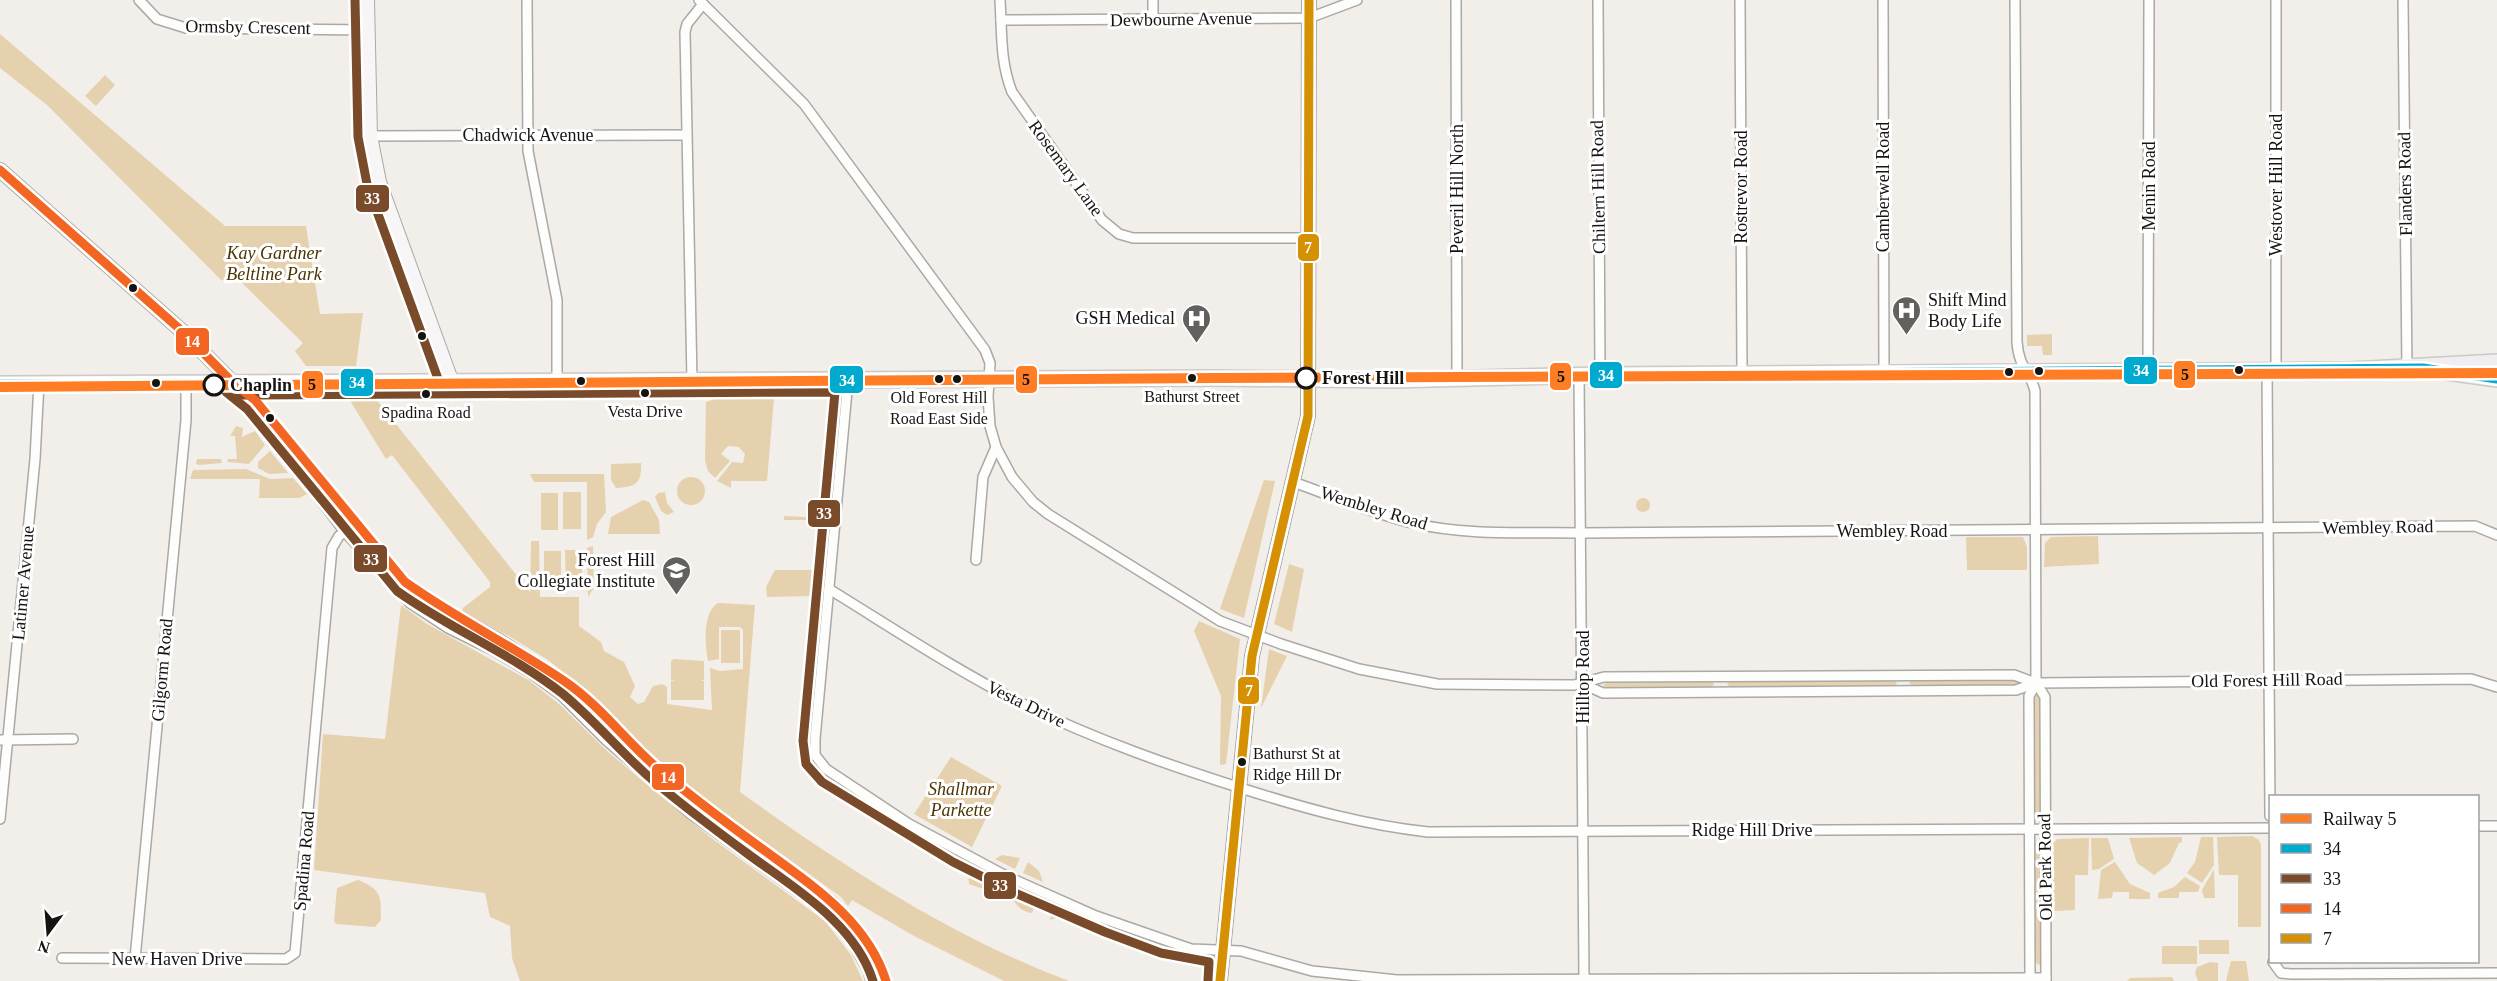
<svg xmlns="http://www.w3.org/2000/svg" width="2497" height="981" viewBox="0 0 2497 981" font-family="'Times New Roman',serif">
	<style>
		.green { fill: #e5d1ae }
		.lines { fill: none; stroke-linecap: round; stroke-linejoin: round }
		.street-casing { stroke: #aba9a5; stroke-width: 12 }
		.secondary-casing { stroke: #aba9a5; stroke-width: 16 }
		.primary-casing { stroke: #cbcac8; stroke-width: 18 }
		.street { stroke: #fdfdfc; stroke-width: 9 }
		.secondary { stroke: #f7f5f6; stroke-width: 14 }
		.primary { stroke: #f1edf1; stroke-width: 15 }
		.street-bridge-casing { stroke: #aba9a5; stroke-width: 12; stroke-linecap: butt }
		.street-bridge { stroke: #fdfdfc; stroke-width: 9 }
		.bus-1-casing { stroke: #fff; stroke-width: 14 }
		.bus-2-casing { stroke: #fff; stroke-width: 14 }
		.bus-3-casing { stroke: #fff; stroke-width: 14 }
		.bus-4-casing { stroke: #fff; stroke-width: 14 }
		.bus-1 { stroke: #00a9ce; stroke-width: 9 }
		.bus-2 { stroke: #7a4b2a; stroke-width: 9 }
		.bus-3 { stroke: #f26522; stroke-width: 9 }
		.bus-4 { stroke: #d59003; stroke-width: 9 }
		.rail-1-casing { stroke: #fff; stroke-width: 15 }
		.rail-1 { stroke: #ff7d24; stroke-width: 10 }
		.bus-dot { fill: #151411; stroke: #fff; stroke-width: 2 }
		.stop-dot { fill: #fff; stroke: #151411; stroke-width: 3 }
		.labels { text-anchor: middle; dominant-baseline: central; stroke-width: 6; stroke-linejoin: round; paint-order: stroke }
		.bus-label { font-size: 16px; fill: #151411; stroke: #fff }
		.street-label { font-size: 18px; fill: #151411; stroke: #fff }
		.park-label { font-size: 18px; font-style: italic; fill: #4b3401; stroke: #fff }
		.poi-label { font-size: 18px; fill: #151411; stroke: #fff; text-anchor: end }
		.stop-label { font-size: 18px; font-weight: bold; fill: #151411; stroke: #fff; text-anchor: start }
		.line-badge { stroke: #fff; stroke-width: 2 }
		.badge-label { font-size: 16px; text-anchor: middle; font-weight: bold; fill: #fff }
		.pale-badge-label { font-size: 16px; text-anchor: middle; font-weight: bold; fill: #111 }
	</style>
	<rect width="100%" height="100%" fill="#f2efea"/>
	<!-- green -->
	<g class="green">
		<polygon points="0,34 225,226 306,226 320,314 363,313 356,366 306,366 295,351 303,343 232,273 222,281 47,105 0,68"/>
		<polygon points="105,75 115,85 96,106 85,96"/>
		<polygon points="2052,334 2052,355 2043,355 2042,346 2027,346 2027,335"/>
		<polygon points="774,398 767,481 731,481 731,488 717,481 732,462 743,463 745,454 739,447 728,446 721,454 730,461 715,478 708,471 705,461 706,402 715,399"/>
		<path d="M349,399H376L530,592L531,541H539L540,597H579V626L601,642L604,651L624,662L635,686L630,697L638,704L644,702L653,686L662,684L667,687V704L712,710L710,668L720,671L743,669V630L740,627H719V659L708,661C705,646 702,612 718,603L755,605L740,792C843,866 950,936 1069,981H1004L914,936L852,900L848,906L841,897L705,799L653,756L576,682L548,660L507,635L462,612L463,608L490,587V582L392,455L386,459Z"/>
		<polygon points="236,426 243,428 242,437 255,431 265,445 249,464 227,462 228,459 237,459 235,436 230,436"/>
		<polygon points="270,451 288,473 269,474 258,468 258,462"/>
		<polygon points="197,459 221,459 222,463 199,465 196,464"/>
		<path d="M641,463C642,484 635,487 616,488L611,480V464Z"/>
		<polygon points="246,469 270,479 293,478 307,494 299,498 259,498 260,479 190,479 193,470"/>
		<polygon points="530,474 604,474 606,512 597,524 593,537 587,540 587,482 534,482"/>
		<circle cx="691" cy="491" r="14"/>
		<polygon points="1264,480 1275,481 1244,618 1220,609"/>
		<rect x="563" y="492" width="18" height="37"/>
		<polygon points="665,492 667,503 674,512 667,515 661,511 655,497 658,493"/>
		<rect x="541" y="493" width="17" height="37"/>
		<circle cx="1643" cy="505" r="7"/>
		<polygon points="643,500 649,502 659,520 660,534 608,534 611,517"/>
		<polygon points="784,516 825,518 818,593 814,596 767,597 766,587 775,570 816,570 816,520 784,520"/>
		<polygon points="2098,536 2099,564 2044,567 2045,543 2051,537"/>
		<polygon points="1966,537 2023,537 2027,547 2027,570 1967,570"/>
		<polygon points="593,546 594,588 588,597 587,548"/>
		<polygon points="565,550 582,550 582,587 566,588"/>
		<rect x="544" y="551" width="17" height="37"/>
		<polygon points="1289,564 1304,569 1292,632 1274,624"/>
		<polygon points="401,605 427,624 530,681 559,704 607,751 710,837 825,921 851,955 863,981 520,981 512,958 510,926 490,917 485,893 314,870 323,734 385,739"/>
		<polygon points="1199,621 1240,639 1226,764 1220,765 1221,696 1194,631"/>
		<rect x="721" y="630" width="19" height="33"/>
		<polygon points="1269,649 1287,656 1261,708"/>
		<polygon points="508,650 553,678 610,731 606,735 506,653"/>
		<polygon points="674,659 704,661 704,680 700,680 704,681 704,700 671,700 671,681 675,681 671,680 671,661"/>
		<polygon points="2015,680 2017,682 2015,685 1913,686 1909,683 1912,681"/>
		<polygon points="1895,681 1897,683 1895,686 1730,687 1727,684 1730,682"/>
		<polygon points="1712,682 1714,684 1712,687 1606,688 1603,685 1606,683"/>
		<polygon points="2037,693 2040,696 2041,814 2038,817 2034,814 2033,696"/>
		<polygon points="614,735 692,803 692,806 688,806 610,739"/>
		<polygon points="951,757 1002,786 972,847 914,814"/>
		<polygon points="704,813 782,870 779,874 701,817 701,814"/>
		<polygon points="2252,836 2259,840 2261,845 2261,927 2238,927 2238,875 2219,875 2217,837"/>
		<polygon points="2182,837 2182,842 2179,843 2170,863 2154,875 2137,863 2129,838"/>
		<polygon points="2201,837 2213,837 2214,865 2202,883 2187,873 2195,862"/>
		<polygon points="2089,838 2088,875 2075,875 2075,910 2055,911 2053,909 2052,845 2057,839"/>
		<polygon points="2091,838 2108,838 2114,859 2099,869 2092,870"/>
		<polygon points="2038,841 2041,844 2041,964 2039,965 2035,962 2034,844"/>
		<polygon points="1002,855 1020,858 1015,869 995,859"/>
		<polygon points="1028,862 1039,871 1043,882 1023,873"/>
		<polygon points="2115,862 2130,884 2150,893 2150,899 2129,899 2129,892 2113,892 2112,898 2098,899 2101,870"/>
		<polygon points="2214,869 2215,898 2204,898 2202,890"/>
		<polygon points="972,870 1002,886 1003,896 969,884 968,872"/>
		<path d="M786,873C825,901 853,922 875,966L874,969L840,921L784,877Z"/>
		<polygon points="2185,877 2200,886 2198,892 2179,892 2179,898 2158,898 2158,893 2174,887"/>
		<path d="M358,880C382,890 381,896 381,920L375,927L336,924L334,921L337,888Z"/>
		<path d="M1011,890L1027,898L1034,908L1032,913C1021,912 1011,902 1011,890Z"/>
		<polygon points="1042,906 1064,914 1063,916 1050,920 1051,916 1040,911"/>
		<rect x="2199" y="940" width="30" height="14"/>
		<rect x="2162" y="946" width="35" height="18"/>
		<polygon points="2231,961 2246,961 2249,981 2226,981"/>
		<polygon points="2210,962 2218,963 2218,981 2198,981 2195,973 2197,967"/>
		<polygon points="2172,977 2174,981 2127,981 2130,978"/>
	</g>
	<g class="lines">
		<defs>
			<g id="street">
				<polyline points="139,0 157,19 186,28 367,30"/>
				<polyline points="527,0 528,151 557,300 557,382"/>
				<polyline points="699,0 804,104 985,350 990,363 988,397 990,426 996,447 1012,477 1033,502 1048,514 1220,621"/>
				<path d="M1000,0C1002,32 1000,62 1012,92L1102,220L1119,234L1133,238H1310"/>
				<polyline points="1153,0 1153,21"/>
				<polyline points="1456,0 1457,378"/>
				<polyline points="1598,0 1600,375"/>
				<polyline points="1740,0 1742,374"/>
				<polyline points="1883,0 1884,374"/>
				<path d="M2015,0L2017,342C2019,369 2030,370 2035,391L2036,683L2029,696L2030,981"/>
				<polyline points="2276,0 2276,370"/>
				<polyline points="2403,0 2407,369"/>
				<polyline points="1001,20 1309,18 1357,0"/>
				<polyline points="370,136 686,135"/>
				<polyline points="2267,370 2270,816"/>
				<polyline points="2148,372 2149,0"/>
				<polyline points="1579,375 1584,978"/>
				<polyline points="848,380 815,739 815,755 826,769 909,824 1006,876 1096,916 1191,949 1241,951 1312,971 1397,980 2046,978"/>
				<polyline points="692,381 685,32 687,24 703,4"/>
				<polyline points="234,384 255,400 405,582 433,602 500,639 570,685 655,766 701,804 832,901 863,936 881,965 886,981"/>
				<polyline points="235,387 345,532 410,603 448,628 493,650 528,671 561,695 606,740 691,814 826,912 853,943 868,970 871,981"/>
				<path d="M1293,482C1333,496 1371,513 1412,523C1467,536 1525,532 1582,533L2475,526L2497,535"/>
				<polyline points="976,560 983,477 996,447"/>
				<path d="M829,589C894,629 957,671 1025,705C1096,740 1171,766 1247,790C1307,809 1365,825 1428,832L2270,828"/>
				<polyline points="1281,644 1359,669 1437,684 1574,685 1604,677 2014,675 2036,683 2471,679 2497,687"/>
				<polyline points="2036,683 2045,697 2046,981"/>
				<polyline points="1583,684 1603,693 2016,690 2036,683"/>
				<polyline points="0,740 73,739"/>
				<polyline points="0,819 35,459 39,383"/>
				<polyline points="2478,826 2497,826"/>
				<polyline points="62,958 286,959 295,953 332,548 339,536 348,530"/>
				<polyline points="135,959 186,420 186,382"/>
				<polyline points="2273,962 2281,973 2291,974 2497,973"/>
			</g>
			<g id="secondary">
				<polyline points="367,0 370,136 379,182 452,383"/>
				<polyline points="0,170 183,332 233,383"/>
				<polyline points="1220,981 1252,656 1308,416 1309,0"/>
			</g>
			<g id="primary">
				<polyline points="2447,372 2497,379"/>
				<polyline points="0,384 1215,378 1394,380 1600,375 2350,370 2497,362"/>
			</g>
		</defs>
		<!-- street casing -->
		<use href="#street" class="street-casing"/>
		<!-- secondary casing -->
		<use href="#secondary" class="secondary-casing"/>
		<!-- primary casing -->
		<use href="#primary" class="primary-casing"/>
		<!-- street -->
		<use href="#street" class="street"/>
		<!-- secondary -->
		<use href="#secondary" class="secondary"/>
		<!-- primary -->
		<use href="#primary" class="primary"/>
		<defs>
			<polyline id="street-bridge" points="1220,621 1281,644"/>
		</defs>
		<!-- street-bridge casing -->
		<use href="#street-bridge" class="street-bridge-casing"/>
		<!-- street-bridge -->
		<use href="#street-bridge" class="street-bridge"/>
		<defs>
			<polyline id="bus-1" points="0,384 1215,378 1394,380 1600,375 2423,368 2497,379"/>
			<g id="bus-2">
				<polyline points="355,0 358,137 367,184 441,387"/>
				<path d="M226,392L247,409L397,591C450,629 512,654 563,694C593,719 619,750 648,776C680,804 714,829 748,854C794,888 855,923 873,981"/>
				<polyline points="233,395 835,392 803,741 806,764 822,782 953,862 1013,892 1105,932 1161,953 1209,962 1208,980"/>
			</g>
			<path id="bus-3" d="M0,170L183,332L233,383L255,400L405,582C457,619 514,647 567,683C600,706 626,741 656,767C690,796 725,822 761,848C810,884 867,920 886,981"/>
			<polyline id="bus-4" points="1220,981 1252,656 1308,416 1309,0"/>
		</defs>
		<!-- bus-1 casing -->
		<use href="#bus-1" class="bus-1-casing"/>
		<!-- bus-2 casing -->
		<use href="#bus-2" class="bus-2-casing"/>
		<!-- bus-3 casing -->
		<use href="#bus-3" class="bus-3-casing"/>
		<!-- bus-4 casing -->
		<use href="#bus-4" class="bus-4-casing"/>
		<!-- bus-1 -->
		<use href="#bus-1" class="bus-1"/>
		<!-- bus-2 -->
		<use href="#bus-2" class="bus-2"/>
		<!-- bus-3 -->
		<use href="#bus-3" class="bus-3"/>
		<!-- bus-4 -->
		<use href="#bus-4" class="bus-4"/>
		<defs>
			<polyline id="rail-1" points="0,387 1215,378 2497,373"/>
		</defs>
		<!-- rail-1 casing -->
		<use href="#rail-1" class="rail-1-casing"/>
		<!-- rail-1 -->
		<use href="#rail-1" class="rail-1"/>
	</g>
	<!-- icons -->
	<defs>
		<symbol id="hospital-pin" viewBox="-11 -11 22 30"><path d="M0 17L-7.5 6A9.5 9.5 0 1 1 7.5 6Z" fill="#62615d" stroke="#fff"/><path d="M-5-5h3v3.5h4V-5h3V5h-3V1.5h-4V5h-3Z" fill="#fff"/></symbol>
		<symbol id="school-pin" viewBox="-11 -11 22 30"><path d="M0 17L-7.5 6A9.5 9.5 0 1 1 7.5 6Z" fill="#62615d" stroke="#fff"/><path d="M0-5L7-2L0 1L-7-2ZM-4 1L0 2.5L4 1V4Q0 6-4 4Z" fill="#fff"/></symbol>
	</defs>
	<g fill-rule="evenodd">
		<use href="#hospital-pin" x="1890" y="294" width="33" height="45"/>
		<use href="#hospital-pin" x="1180" y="302" width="33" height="45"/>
		<use href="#school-pin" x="660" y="554" width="33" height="45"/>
	</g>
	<!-- markers -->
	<g class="bus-dot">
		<circle cx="133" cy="288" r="5"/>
		<circle cx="422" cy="336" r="5"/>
		<circle cx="2239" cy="370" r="5"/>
		<circle cx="2039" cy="371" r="5"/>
		<circle cx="2009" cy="372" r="5"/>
		<circle cx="1192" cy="378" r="5"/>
		<circle cx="939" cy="379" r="5"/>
		<circle cx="957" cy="379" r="5"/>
		<circle cx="581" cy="381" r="5"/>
		<circle cx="156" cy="383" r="5"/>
		<circle cx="645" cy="393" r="5"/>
		<circle cx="426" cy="394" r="5"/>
		<circle cx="270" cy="418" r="5"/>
		<circle cx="1242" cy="762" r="5"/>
	</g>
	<g class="stop-dot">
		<circle cx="1306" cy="378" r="10"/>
		<circle cx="214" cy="385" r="10"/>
	</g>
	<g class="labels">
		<!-- bus labels -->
		<g class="bus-label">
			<text x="1192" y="396">Bathurst Street</text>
			<text x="939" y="397">Old Forest Hill<tspan x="939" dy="21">Road East Side</tspan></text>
			<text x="645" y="411">Vesta Drive</text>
			<text x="426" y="412">Spadina Road</text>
			<text x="1253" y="753" text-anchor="start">Bathurst St at<tspan x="1253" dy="21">Ridge Hill Dr</tspan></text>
		</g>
		<!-- street labels -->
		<g class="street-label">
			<text transform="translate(1181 19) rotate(-1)">Dewbourne Avenue</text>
			<text transform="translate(248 27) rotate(1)">Ormsby Crescent</text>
			<text x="528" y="135">Chadwick Avenue</text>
			<text transform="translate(1066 168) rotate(54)">Rosemary Lane</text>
			<text transform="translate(2405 184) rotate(-91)">Flanders Road</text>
			<text transform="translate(2276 185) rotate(-90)">Westover Hill Road</text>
			<text transform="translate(2149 186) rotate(-90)">Menin Road</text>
			<text transform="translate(1598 187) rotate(-91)">Chiltern Hill Road</text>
			<text transform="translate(1741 187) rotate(-90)">Rostrevor Road</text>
			<text transform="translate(1883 187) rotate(-90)">Camberwell Road</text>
			<text transform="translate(1457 189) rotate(-90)">Peveril Hill North</text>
			<text transform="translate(1374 508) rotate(17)">Wembley Road</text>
			<text transform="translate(2378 527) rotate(-1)">Wembley Road</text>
			<text x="1892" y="531">Wembley Road</text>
			<text transform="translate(23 583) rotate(-85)">Latimer Avenue</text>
			<text transform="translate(162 670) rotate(-85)">Gilgorm Road</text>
			<text transform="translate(1583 677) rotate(-90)">Hilltop Road</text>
			<text transform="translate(2267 680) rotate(-1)">Old Forest Hill Road</text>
			<text transform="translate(1026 704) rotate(26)">Vesta Drive</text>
			<text x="1752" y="830">Ridge Hill Drive</text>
			<text transform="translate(304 861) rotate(-85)">Spadina Road</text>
			<text transform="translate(2045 867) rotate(-91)">Old Park Road</text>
			<text x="177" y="959">New Haven Drive</text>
		</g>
		<!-- park labels -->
		<g class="park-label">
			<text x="274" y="253">Kay Gardner<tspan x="274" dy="21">Beltline Park</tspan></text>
			<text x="961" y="789">Shallmar<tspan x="961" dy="21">Parkette</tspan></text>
		</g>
		<!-- poi labels -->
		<g class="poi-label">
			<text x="1928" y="300" text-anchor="start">Shift Mind<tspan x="1928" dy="21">Body Life</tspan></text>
			<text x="1175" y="318">GSH Medical</text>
			<text x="655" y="560">Forest Hill<tspan x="655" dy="21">Collegiate Institute</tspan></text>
		</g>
		<!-- stop labels -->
		<g class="stop-label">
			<text x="1322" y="378">Forest Hill</text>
			<text x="230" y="385">Chaplin</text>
		</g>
	</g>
	<g class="line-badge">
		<rect x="355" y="184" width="35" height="29" rx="6" fill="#7a4b2a"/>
		<rect x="1297" y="233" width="23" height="29" rx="6" fill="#d59003"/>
		<rect x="175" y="327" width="35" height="29" rx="6" fill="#f26522"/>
		<rect x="2123" y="356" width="35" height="29" rx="6" fill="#00a9ce"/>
		<rect x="2173" y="360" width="23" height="29" rx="6" fill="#ff7d24"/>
		<rect x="1589" y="361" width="34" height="28" rx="6" fill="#00a9ce"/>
		<rect x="1549" y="362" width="23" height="29" rx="6" fill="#ff7d24"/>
		<rect x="1015" y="365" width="23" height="29" rx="6" fill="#ff7d24"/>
		<rect x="829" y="365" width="35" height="29" rx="6" fill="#00a9ce"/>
		<rect x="340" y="368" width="34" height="29" rx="6" fill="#00a9ce"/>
		<rect x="301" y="370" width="23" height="29" rx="6" fill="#ff7d24"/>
		<rect x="807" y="499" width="34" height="29" rx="6" fill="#7a4b2a"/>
		<rect x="353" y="544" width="35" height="29" rx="6" fill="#7a4b2a"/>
		<rect x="1237" y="676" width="23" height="29" rx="6" fill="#d59003"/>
		<rect x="651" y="763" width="34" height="28" rx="6" fill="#f26522"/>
		<rect x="983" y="871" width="34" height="29" rx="6" fill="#7a4b2a"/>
	</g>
	<g class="badge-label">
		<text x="372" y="204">33</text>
		<text x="1308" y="253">7</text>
		<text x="192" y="347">14</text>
		<text x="2141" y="376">34</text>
		<text x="1606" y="381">34</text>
		<text x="847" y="386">34</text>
		<text x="357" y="388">34</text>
		<text x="824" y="519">33</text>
		<text x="371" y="565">33</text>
		<text x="1249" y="696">7</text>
		<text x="668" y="783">14</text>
		<text x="1000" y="891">33</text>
	</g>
	<g class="pale-badge-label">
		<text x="2185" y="380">5</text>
		<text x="1561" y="382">5</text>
		<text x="1026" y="385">5</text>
		<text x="312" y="390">5</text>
	</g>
	<!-- legend -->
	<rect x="2269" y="795" width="210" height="168" fill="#ffffff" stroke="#a1a1a0" stroke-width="1.5"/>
	<rect x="2281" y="814" width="30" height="9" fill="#ff7d24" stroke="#a1a1a0" stroke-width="1.5"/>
	<text x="2323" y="825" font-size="18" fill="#151411">Railway 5</text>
	<rect x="2281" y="844" width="30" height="9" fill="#00a9ce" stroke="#a1a1a0" stroke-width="1.5"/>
	<text x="2323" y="855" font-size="18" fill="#151411">34</text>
	<rect x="2281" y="874" width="30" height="9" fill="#7a4b2a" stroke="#a1a1a0" stroke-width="1.5"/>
	<text x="2323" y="885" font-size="18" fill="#151411">33</text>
	<rect x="2281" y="904" width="30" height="9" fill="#f26522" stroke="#a1a1a0" stroke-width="1.5"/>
	<text x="2323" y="915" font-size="18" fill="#151411">14</text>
	<rect x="2281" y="934" width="30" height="9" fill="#d59003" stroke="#a1a1a0" stroke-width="1.5"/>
	<text x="2323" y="945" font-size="18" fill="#151411">7</text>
	<!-- north arrow -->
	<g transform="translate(48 933) rotate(196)" stroke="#ffffff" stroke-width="4.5" paint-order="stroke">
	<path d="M0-4.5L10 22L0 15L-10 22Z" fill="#151411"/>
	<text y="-9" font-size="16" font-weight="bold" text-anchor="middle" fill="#151411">N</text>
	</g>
</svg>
